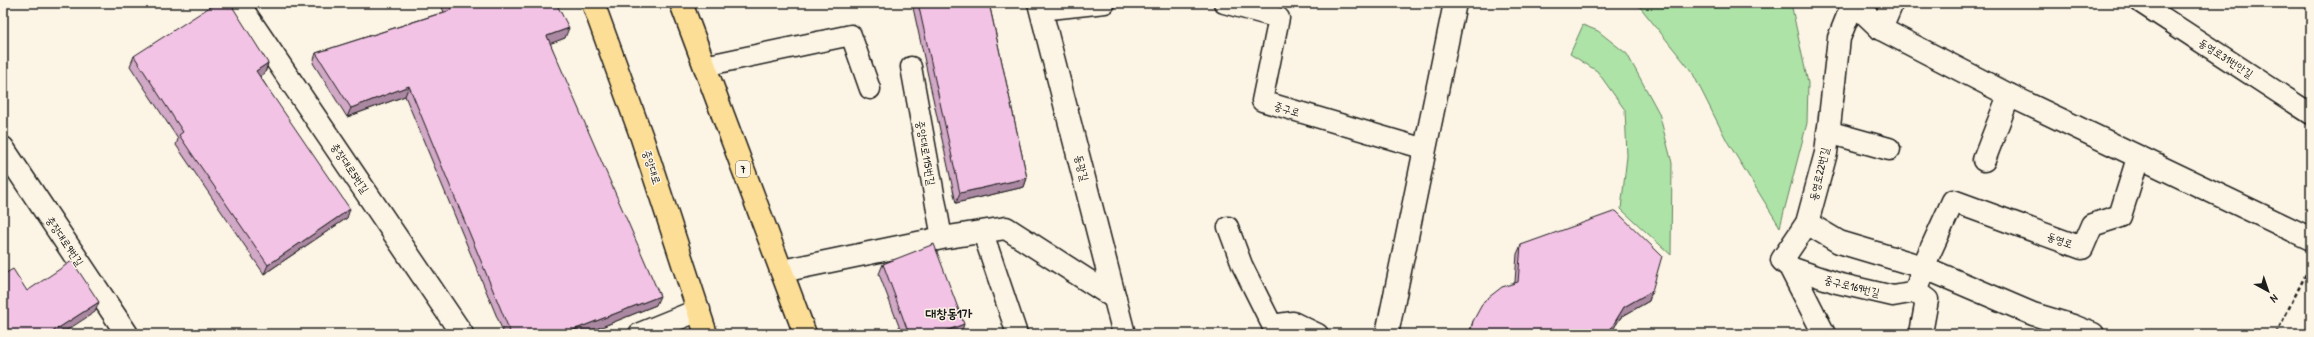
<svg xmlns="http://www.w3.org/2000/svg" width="2314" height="337" viewBox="0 0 2314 337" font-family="'Patrick Hand','Poor Story',sans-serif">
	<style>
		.grass { fill: #ade3a6; stroke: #648061 }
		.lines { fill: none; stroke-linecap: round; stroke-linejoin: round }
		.service-casing { stroke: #1c1c1c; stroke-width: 23 }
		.minor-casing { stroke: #1c1c1c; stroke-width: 25 }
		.tertiary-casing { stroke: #1c1c1c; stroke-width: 25 }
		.secondary-casing { stroke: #1c1c1c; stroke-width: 25 }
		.primary-casing { stroke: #1c1c1c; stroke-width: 25 }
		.path { stroke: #1c1c1c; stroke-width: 2.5; stroke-dasharray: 4 3; stroke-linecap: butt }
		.service { stroke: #fcf5e5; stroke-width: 20 }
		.minor { stroke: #fcf5e5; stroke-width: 22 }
		.tertiary { stroke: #fcf5e5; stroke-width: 22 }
		.secondary { stroke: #fcf5e5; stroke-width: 22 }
		.primary { stroke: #fdde96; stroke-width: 22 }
		.wall { fill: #d1a8c6; stroke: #1c1c1c }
		.shaded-wall { fill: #aa88a1; stroke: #1c1c1c }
		.building { fill: #f3c3e6; stroke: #1c1c1c }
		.labels { text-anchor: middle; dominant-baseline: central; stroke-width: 3; stroke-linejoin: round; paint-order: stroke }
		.shield { fill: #fcf5e5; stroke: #5f5d58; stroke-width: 1 }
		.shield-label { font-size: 10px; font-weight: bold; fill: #1c1c1c }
		.street-label { font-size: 11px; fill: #1c1c1c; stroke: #fcf5e5 }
		.quarter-label { font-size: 13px; font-weight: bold; fill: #1c1c1c; stroke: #fcf5e5 }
	</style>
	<rect width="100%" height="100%" fill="#fcf5e5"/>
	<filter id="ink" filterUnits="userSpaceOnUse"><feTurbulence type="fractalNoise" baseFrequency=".025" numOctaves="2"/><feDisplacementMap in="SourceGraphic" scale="8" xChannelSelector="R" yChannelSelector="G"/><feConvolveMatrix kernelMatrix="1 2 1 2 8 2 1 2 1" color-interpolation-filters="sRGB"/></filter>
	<g filter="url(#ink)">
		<!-- grass -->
		<g class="grass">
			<polygon points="1633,3 1791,3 1808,83 1807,123 1780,227 1727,141 1692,72 1640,7"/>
			<polygon points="1583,25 1598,31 1627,54 1659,113 1672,163 1671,255 1621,209 1627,156 1625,110 1597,71 1570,54"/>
		</g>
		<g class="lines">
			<defs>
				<g id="service">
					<polyline points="1224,3 1279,18 1262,101 1425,149"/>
					<polyline points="2141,3 2311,114"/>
					<polyline points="1041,10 1105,3"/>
					<polyline points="704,66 851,35 870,89"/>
					<polyline points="911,67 942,238"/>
					<polyline points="1228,227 1242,265 1272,325 1293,322 1318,334"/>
					<polyline points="983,233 1017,334"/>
					<polyline points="1790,267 1837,283 1893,296 1916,292"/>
				</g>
				<g id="minor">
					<polyline points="238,3 462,334"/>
					<polyline points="1039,3 1124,334"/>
					<polyline points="1881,29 1892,3"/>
					<polyline points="1828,132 1889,149"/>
					<polyline points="3,148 127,334"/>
					<polyline points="1984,160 2009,95"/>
					<polyline points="1807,223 1839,242 1923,267 2033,314 2073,326 2093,334"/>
					<polyline points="782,271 942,238 1006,228 1115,298"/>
					<polyline points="1921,333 1927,300 1916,292 1923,267 1953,201 2082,248 2092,225 2120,216 2138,158"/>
					<polyline points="640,334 699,310"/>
					<polyline points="1824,334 1790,267 1782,260 1807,223 1826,153 1839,38 1853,3"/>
				</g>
				<polyline id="tertiary" points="1854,3 1881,29 2009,95 2311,239"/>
				<polyline id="secondary" points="1387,334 1455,3"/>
				<g id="primary">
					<polyline points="593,3 642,138 706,334"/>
					<polyline points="681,3 805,334"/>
				</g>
			</defs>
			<!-- service casing -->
			<use href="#service" class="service-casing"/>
			<!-- minor casing -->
			<use href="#minor" class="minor-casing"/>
			<!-- tertiary casing -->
			<use href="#tertiary" class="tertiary-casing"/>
			<!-- secondary casing -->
			<use href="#secondary" class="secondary-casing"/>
			<!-- primary casing -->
			<use href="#primary" class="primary-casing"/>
			<!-- path -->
			<polyline class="path" points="2276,334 2309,268"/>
			<!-- service -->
			<use href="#service" class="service"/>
			<!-- minor -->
			<use href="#minor" class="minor"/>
			<!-- tertiary -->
			<use href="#tertiary" class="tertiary"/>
			<!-- secondary -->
			<use href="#secondary" class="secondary"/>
			<!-- primary -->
			<use href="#primary" class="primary"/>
		</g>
		<!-- wall -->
		<g class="wall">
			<polygon points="440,3 556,3 565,38 550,43 656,305 584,334 504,334 405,96 347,117 313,63 316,53 444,12"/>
			<polygon points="912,3 989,3 1027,178 1024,187 956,203"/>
			<polygon points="134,56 268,63 265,73 260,76 347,218 264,274 176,145 178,139 130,66"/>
			<polygon points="1521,245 1652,291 1649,301 1621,317 1610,334 1469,334 1473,321 1515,282 1517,254"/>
			<polygon points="883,264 961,334 902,334 879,274"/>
		</g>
		<!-- shaded-wall -->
		<g class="shaded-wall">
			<polygon points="569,28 565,38 544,46 547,36"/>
			<polygon points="268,63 265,73 253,81 256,71"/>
			<polygon points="409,86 405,96 347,117 351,108"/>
			<polygon points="1027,178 1024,187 956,203 960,193"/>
			<polygon points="350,209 347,218 264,274 268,265"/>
			<polygon points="1652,291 1649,301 1621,317 1610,334 1609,334 1610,330 1624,307"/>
			<polygon points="660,296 656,305 584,334 563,334"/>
			<polygon points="99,302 95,312 61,334 49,334"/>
			<polygon points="964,324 961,334 938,334"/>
		</g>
		<!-- building -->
		<g class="building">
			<polygon points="216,3 230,3 268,63 256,71 350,209 268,265 179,135 183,132 134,56"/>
			<polygon points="448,3 556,3 569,28 547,36 660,296 563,334 511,334 409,86 351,108 316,53 451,10"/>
			<polygon points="918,3 989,3 1027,178 960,193"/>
			<polygon points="1616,211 1662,256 1652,291 1624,307 1610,330 1610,334 1470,334 1473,321 1484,301 1502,287 1518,282 1521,245"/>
			<polygon points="934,244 964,324 938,334 909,334 883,264"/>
			<polygon points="72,261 99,302 49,334 3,334 3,275 13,269 27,291"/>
		</g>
	</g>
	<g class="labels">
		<!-- shield labels -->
		<rect class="shield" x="736" y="161" width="14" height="16" rx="3"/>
		<g class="shield-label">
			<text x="743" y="169">7</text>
		</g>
		<!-- street labels -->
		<g class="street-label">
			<text transform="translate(2226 58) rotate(33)">동영로31번안길</text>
			<text transform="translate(1287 109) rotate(17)">중구로</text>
			<text transform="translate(926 153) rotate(80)">중앙대로115번길</text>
			<text transform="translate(652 167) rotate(72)">중앙대로</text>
			<text transform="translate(350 168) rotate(56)">충장대로5번길</text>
			<text transform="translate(1082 168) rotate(76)">동광길</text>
			<text transform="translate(1819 174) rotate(-77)">동영로22번길</text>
			<text transform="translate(2060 240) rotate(20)">동영로</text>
			<text transform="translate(65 241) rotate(56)">충장대로9번길</text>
			<text transform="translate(1852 286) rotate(14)">중구로169번길</text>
		</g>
		<!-- quarter labels -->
		<g class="quarter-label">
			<text x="949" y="313">대창동1가</text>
		</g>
	</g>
	<!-- margin -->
	<rect width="2314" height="337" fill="none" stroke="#fcf5e5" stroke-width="16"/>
	<rect x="8" y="8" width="2298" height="321" fill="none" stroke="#1c1c1c" stroke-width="1.5" filter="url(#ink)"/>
	<!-- north arrow -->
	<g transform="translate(2268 291) rotate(140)" stroke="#fcf5e5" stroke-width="3" paint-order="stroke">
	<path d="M0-3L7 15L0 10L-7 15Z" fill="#1c1c1c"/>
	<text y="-6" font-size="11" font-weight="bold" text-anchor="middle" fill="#1c1c1c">N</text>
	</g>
</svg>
